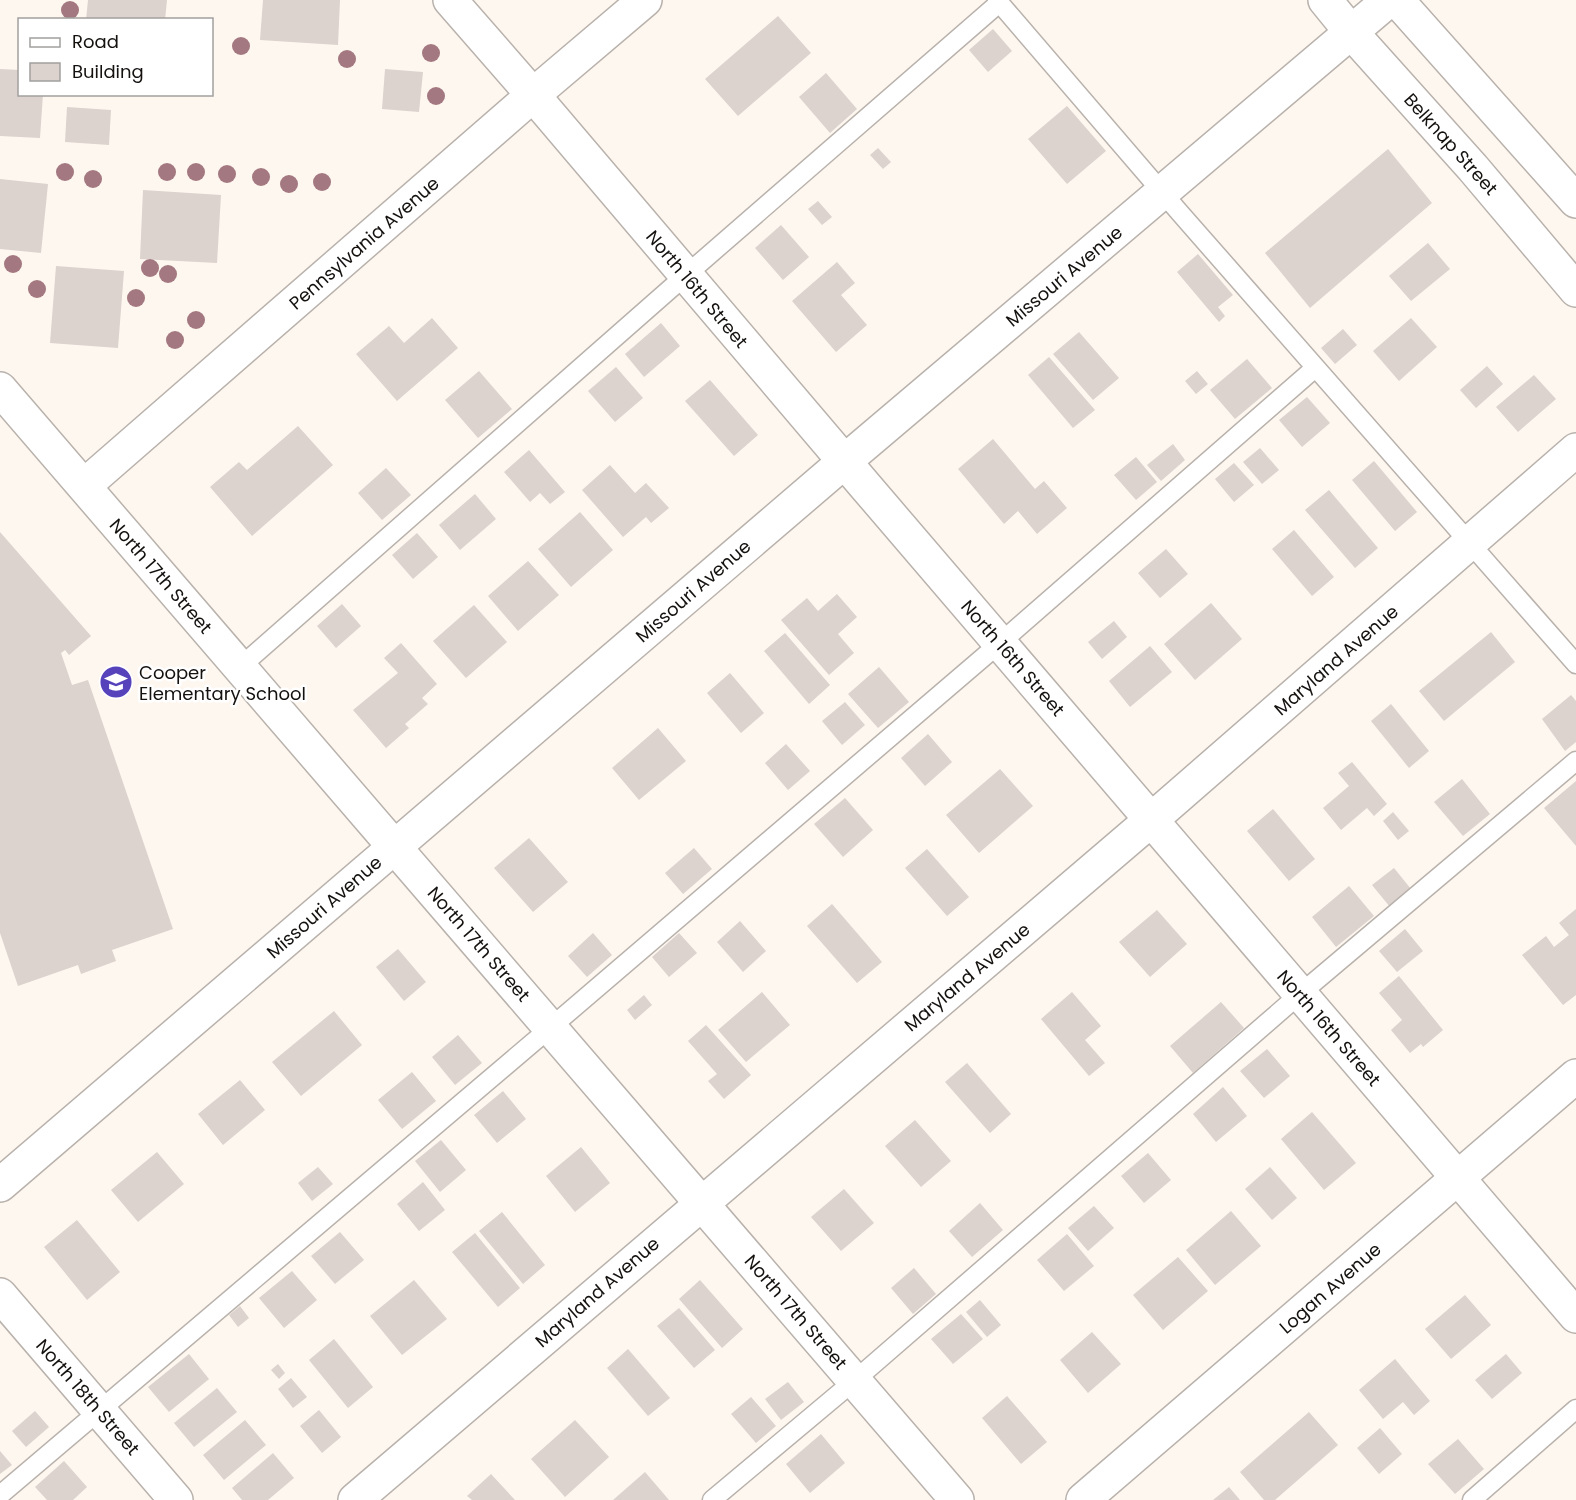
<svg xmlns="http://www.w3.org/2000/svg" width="1576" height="1500" viewBox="0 0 1576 1500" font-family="Poppins,sans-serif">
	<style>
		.building { fill: #dcd2ce }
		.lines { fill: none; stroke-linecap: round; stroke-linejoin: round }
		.service-casing { stroke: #b9b2ac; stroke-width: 21 }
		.minor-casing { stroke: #b9b2ac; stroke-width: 36 }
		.tertiary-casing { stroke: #b9b2ac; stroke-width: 36 }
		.service { stroke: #fff; stroke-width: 18 }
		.minor { stroke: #fff; stroke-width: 33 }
		.tertiary { stroke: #fff; stroke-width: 33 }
		.tree { fill: #a37880 }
		.labels { text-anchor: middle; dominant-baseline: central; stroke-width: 5; stroke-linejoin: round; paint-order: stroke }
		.street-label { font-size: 18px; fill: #14110f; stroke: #fff }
		.poi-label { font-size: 18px; fill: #14110f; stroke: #fff; text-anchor: start }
	</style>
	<rect width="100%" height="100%" fill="#fef7f0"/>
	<!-- building -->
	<g class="building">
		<polygon points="88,0 167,0 165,20 86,20"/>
		<polygon points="263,0 340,0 338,45 260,40"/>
		<polygon points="778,16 811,53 738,116 705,79"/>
		<polygon points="993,29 1012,51 988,72 969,50"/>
		<polygon points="0,69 20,70 20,94 43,94 40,138 0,136"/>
		<polygon points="385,69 423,72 419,112 382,109"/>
		<polygon points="826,73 857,109 830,133 799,97"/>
		<polygon points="1067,106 1106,151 1067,184 1028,139"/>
		<polygon points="67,107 111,110 109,145 65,142"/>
		<polygon points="878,148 891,162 883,169 870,155"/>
		<polygon points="1388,149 1432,203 1310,308 1265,253"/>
		<polygon points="0,179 48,184 41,253 0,249"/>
		<polygon points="143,190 221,195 217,263 140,259"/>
		<polygon points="818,201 832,217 822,225 808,209"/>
		<polygon points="781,225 809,257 783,280 755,248"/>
		<polygon points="1428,243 1450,269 1411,301 1389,276"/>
		<polygon points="1198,254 1233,295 1218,307 1225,316 1219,322 1177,272"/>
		<polygon points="837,262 855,283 841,295 867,325 836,352 792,301"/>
		<polygon points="56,266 124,271 118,348 50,343"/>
		<polygon points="432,318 458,348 397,401 356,354 389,326 404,343"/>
		<polygon points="1411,318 1437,347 1399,381 1373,351"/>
		<polygon points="661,323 680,346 644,377 625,354"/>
		<polygon points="1343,329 1357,345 1335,364 1321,348"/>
		<polygon points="1079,332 1119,378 1093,400 1053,354"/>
		<polygon points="1049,357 1095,410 1073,428 1028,375"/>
		<polygon points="1247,359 1272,388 1235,419 1210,390"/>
		<polygon points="1487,366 1503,384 1476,408 1460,390"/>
		<polygon points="616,367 643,398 615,422 588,391"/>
		<polygon points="479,371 512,409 478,438 445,400"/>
		<polygon points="1197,371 1208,384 1196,394 1185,381"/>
		<polygon points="1534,375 1556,399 1518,432 1496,407"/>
		<polygon points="710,380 758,435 734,456 685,401"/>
		<polygon points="1307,397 1330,423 1302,447 1279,420"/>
		<polygon points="298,426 333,465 252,536 210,487 239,462 247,470"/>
		<polygon points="993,439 1035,489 1044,481 1067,508 1037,534 1018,511 1004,524 958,469"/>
		<polygon points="1173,444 1185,460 1161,481 1147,465"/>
		<polygon points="1260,448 1279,470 1262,484 1243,462"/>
		<polygon points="529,450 565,492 550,504 540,493 530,502 504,472"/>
		<polygon points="1136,457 1157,482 1136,500 1114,475"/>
		<polygon points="1374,461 1417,512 1395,531 1352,480"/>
		<polygon points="1234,463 1254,485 1234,502 1215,479"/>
		<polygon points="610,465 635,493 646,483 669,508 651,523 646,517 623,537 582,490"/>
		<polygon points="386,468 411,495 382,520 358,493"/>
		<polygon points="1329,490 1378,548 1355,568 1305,510"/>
		<polygon points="475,494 496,519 460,550 439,525"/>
		<polygon points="580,512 613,550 571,587 538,549"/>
		<polygon points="1294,530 1334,577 1312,596 1272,549"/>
		<polygon points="0,532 91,636 69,655 65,650 61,653 72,685 88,680 173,929 112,950 116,961 81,974 78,965 18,986 0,933"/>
		<polygon points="417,533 438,557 413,579 392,555"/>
		<polygon points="1166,549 1188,574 1160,598 1138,573"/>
		<polygon points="528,561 559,595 518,631 488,596"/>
		<polygon points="837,594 857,617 838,634 854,653 829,675 781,620 807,598 818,611"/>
		<polygon points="1211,603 1242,639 1195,680 1164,644"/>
		<polygon points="342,604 361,626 336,648 317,626"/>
		<polygon points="474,605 507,642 466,678 433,641"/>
		<polygon points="1114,621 1127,637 1102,659 1088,642"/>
		<polygon points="1491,632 1515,662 1444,721 1419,691"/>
		<polygon points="785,633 830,685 809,704 764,651"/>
		<polygon points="401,643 437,684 422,698 428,704 405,724 409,728 386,748 353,710 398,673 384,658"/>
		<polygon points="1150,646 1172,672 1130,707 1109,681"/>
		<polygon points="879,667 909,702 878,728 848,694"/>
		<polygon points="730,673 764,713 741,733 707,693"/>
		<polygon points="1571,695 1576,701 1576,742 1565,751 1542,719"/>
		<polygon points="845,702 865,725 842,745 822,721"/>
		<polygon points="1391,704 1429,751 1409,768 1371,721"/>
		<polygon points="658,728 686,761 639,800 612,768"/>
		<polygon points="928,734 952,762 925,786 901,758"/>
		<polygon points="786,744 810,771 788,790 765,763"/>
		<polygon points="1352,762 1387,804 1374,816 1367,808 1341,830 1323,808 1349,786 1338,773"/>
		<polygon points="1000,769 1033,806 979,853 946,815"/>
		<polygon points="1462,779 1490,814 1463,836 1434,802"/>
		<polygon points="1576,781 1576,846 1544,808"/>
		<polygon points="845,798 873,830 843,857 814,824"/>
		<polygon points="1273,809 1315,859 1289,881 1247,831"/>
		<polygon points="1393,812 1409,831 1398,840 1383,821"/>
		<polygon points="529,838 568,882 533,912 494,868"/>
		<polygon points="694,848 712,869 683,894 665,873"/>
		<polygon points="927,849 969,897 947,916 905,868"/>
		<polygon points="1394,868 1411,889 1390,907 1372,885"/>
		<polygon points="1349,886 1374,916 1336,947 1312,917"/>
		<polygon points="832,904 882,962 857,983 807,926"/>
		<polygon points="1576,909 1576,995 1563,1005 1522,955 1546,936 1554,947 1569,935 1559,923"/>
		<polygon points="1157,910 1187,944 1150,977 1119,942"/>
		<polygon points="740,921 766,951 743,972 717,942"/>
		<polygon points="1405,929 1423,951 1397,972 1379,951"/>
		<polygon points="593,933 612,955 587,977 568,956"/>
		<polygon points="679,933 697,953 669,977 652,957"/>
		<polygon points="398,949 426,982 404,1001 376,967"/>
		<polygon points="1399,976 1443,1030 1423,1047 1421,1044 1410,1053 1391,1030 1402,1020 1379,993"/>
		<polygon points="762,992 790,1025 746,1062 718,1030"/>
		<polygon points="1072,992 1101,1026 1085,1040 1105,1063 1089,1076 1041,1019"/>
		<polygon points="644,995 652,1005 635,1020 627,1010"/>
		<polygon points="1221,1002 1244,1028 1193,1073 1170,1046"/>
		<polygon points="334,1011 362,1045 301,1096 272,1062"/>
		<polygon points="706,1025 751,1075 724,1099 708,1081 717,1074 688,1041"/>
		<polygon points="458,1035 482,1063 455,1085 432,1057"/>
		<polygon points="1267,1049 1290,1076 1264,1098 1240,1071"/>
		<polygon points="967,1063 1011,1114 990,1133 945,1082"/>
		<polygon points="412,1072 436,1101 402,1129 378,1100"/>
		<polygon points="240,1080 265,1110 223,1145 198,1114"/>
		<polygon points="1223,1087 1247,1116 1216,1142 1193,1114"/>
		<polygon points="503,1091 526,1119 497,1143 474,1115"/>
		<polygon points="1312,1112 1356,1163 1324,1190 1281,1139"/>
		<polygon points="915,1120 951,1161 921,1187 885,1146"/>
		<polygon points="441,1140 466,1170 440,1192 415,1161"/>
		<polygon points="581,1147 610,1183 575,1212 546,1176"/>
		<polygon points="157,1152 184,1184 138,1222 111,1190"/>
		<polygon points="1148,1153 1171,1180 1144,1203 1121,1176"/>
		<polygon points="318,1167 333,1184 312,1201 298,1183"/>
		<polygon points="1270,1167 1297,1198 1272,1220 1245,1189"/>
		<polygon points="423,1182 445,1210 419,1231 397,1204"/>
		<polygon points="844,1189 874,1223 841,1251 811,1217"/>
		<polygon points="980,1203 1003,1230 972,1257 949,1231"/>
		<polygon points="1094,1206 1114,1228 1088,1251 1068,1228"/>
		<polygon points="1231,1211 1261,1246 1215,1285 1186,1250"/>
		<polygon points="502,1212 545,1265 523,1284 479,1231"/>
		<polygon points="77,1220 120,1272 87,1300 44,1247"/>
		<polygon points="340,1232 364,1260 335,1284 311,1256"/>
		<polygon points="475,1233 520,1288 498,1307 452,1252"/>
		<polygon points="1067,1234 1094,1266 1064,1291 1037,1260"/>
		<polygon points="1178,1257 1208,1291 1163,1330 1133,1295"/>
		<polygon points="914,1268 936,1294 913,1314 891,1288"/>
		<polygon points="292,1271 317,1300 284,1328 259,1298"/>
		<polygon points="414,1280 447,1319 402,1355 370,1316"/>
		<polygon points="700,1280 743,1329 722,1348 679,1299"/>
		<polygon points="1465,1295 1491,1325 1451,1359 1425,1329"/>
		<polygon points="980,1300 1001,1325 987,1337 966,1312"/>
		<polygon points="240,1306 249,1318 238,1327 229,1315"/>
		<polygon points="679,1308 715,1350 694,1368 657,1326"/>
		<polygon points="961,1314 983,1339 953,1364 931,1339"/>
		<polygon points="1092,1332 1121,1364 1088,1393 1060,1360"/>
		<polygon points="334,1339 373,1387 348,1408 309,1360"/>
		<polygon points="628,1349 670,1398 648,1416 607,1368"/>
		<polygon points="189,1354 209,1379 169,1412 148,1387"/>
		<polygon points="1506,1354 1522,1373 1492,1399 1475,1380"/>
		<polygon points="1395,1359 1430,1401 1414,1415 1403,1402 1383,1419 1359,1390"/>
		<polygon points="278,1364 285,1373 279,1379 271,1370"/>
		<polygon points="291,1378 307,1397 293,1408 278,1389"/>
		<polygon points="788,1382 804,1402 781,1420 765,1399"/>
		<polygon points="217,1388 237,1412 194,1447 174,1423"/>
		<polygon points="1007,1396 1047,1442 1021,1464 982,1418"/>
		<polygon points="751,1397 776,1426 756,1443 731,1414"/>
		<polygon points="319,1410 341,1437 322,1453 300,1426"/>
		<polygon points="35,1411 49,1427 26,1447 12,1431"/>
		<polygon points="1309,1412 1338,1445 1275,1500 1264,1500 1240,1472"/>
		<polygon points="245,1420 266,1445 224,1480 203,1455"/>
		<polygon points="575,1420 609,1457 565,1497 531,1459"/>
		<polygon points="1380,1428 1402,1454 1379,1474 1357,1448"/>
		<polygon points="821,1434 845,1463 810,1493 786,1464"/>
		<polygon points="1458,1439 1484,1469 1455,1494 1428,1464"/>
		<polygon points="0,1451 12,1465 0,1474"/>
		<polygon points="273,1453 294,1478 268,1500 242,1500 232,1488"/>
		<polygon points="64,1461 87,1487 73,1500 47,1500 35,1487"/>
		<polygon points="645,1472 669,1500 613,1500"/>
		<polygon points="491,1474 515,1500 472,1500 467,1496"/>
		<polygon points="1229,1487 1240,1500 1213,1500"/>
	</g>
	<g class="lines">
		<defs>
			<g id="service">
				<polyline points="997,0 1180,213 1576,664"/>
				<polyline points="240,667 686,275 999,3"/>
				<polyline points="0,1495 550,1028 1000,643 1315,368"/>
				<polyline points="712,1500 854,1381 1300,994 1576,761"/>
				<polyline points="1472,1500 1576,1409"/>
			</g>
			<g id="minor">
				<polyline points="450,0 533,95 867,488 1576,1316"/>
				<polyline points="0,389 957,1500"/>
				<polyline points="84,486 533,95 645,0"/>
				<polyline points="0,1185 845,461 1389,0"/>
				<polyline points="0,1295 176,1500"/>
				<polyline points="355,1500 1151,820 1576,450"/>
				<polyline points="1083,1500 1576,1076"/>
			</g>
			<g id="tertiary">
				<polyline points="1325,0 1351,32 1473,168 1576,290"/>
				<polyline points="1397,0 1576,201"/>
			</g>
		</defs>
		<!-- service casing -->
		<use href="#service" class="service-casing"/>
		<!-- minor casing -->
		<use href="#minor" class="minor-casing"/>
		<!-- tertiary casing -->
		<use href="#tertiary" class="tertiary-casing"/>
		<!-- service -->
		<use href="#service" class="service"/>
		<!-- minor -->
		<use href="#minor" class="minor"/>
		<!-- tertiary -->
		<use href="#tertiary" class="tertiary"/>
	</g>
	<!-- trees -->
	<g class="tree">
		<circle cx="70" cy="10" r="9"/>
		<circle cx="241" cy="46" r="9"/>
		<circle cx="431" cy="53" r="9"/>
		<circle cx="347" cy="59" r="9"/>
		<circle cx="436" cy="96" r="9"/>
		<circle cx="65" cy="172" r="9"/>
		<circle cx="167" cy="172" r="9"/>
		<circle cx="196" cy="172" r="9"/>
		<circle cx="227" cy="174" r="9"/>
		<circle cx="261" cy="177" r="9"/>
		<circle cx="93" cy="179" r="9"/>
		<circle cx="322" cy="182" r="9"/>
		<circle cx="289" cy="184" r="9"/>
		<circle cx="13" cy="264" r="9"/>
		<circle cx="150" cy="268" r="9"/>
		<circle cx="168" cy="274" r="9"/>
		<circle cx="37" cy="289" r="9"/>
		<circle cx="136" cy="298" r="9"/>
		<circle cx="196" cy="320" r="9"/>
		<circle cx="175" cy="340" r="9"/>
	</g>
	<!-- icons -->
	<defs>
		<symbol id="school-disc" viewBox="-11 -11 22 22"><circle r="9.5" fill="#5643bb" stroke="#fff"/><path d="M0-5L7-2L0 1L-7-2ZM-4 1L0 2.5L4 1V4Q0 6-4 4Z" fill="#fff"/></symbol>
	</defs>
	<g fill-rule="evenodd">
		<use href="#school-disc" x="97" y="663" width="38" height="38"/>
	</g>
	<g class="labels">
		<!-- street labels -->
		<g class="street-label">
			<text transform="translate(1451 144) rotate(48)">Belknap Street</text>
			<text transform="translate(364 243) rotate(-41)">Pennsylvania Avenue</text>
			<text transform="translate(1064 276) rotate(-40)">Missouri Avenue</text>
			<text transform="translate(697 289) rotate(50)">North 16th Street</text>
			<text transform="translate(161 576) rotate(49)">North 17th Street</text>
			<text transform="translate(693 591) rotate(-41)">Missouri Avenue</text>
			<text transform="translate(1013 658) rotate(49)">North 16th Street</text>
			<text transform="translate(1336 660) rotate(-41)">Maryland Avenue</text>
			<text transform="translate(324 907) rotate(-41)">Missouri Avenue</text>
			<text transform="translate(479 944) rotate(49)">North 17th Street</text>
			<text transform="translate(967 977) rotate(-40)">Maryland Avenue</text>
			<text transform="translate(1329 1028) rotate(49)">North 16th Street</text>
			<text transform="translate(1330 1288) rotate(-41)">Logan Avenue</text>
			<text transform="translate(597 1292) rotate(-41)">Maryland Avenue</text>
			<text transform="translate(796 1312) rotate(49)">North 17th Street</text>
			<text transform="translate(88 1397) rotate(49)">North 18th Street</text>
		</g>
		<!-- poi labels -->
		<g class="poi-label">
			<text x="139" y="672">Cooper<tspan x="139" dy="21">Elementary School</tspan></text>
		</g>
	</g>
	<!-- legend -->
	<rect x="18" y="18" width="195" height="78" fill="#ffffff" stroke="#a1a09f" stroke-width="1.5"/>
	<rect x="30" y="38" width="30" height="9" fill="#ffffff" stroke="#a1a09f" stroke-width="1.5"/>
	<text x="72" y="48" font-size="18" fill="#14110f">Road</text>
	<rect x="30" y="63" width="30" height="18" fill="#dcd2ce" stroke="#a1a09f" stroke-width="1.5"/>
	<text x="72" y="78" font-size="18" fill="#14110f">Building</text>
</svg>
